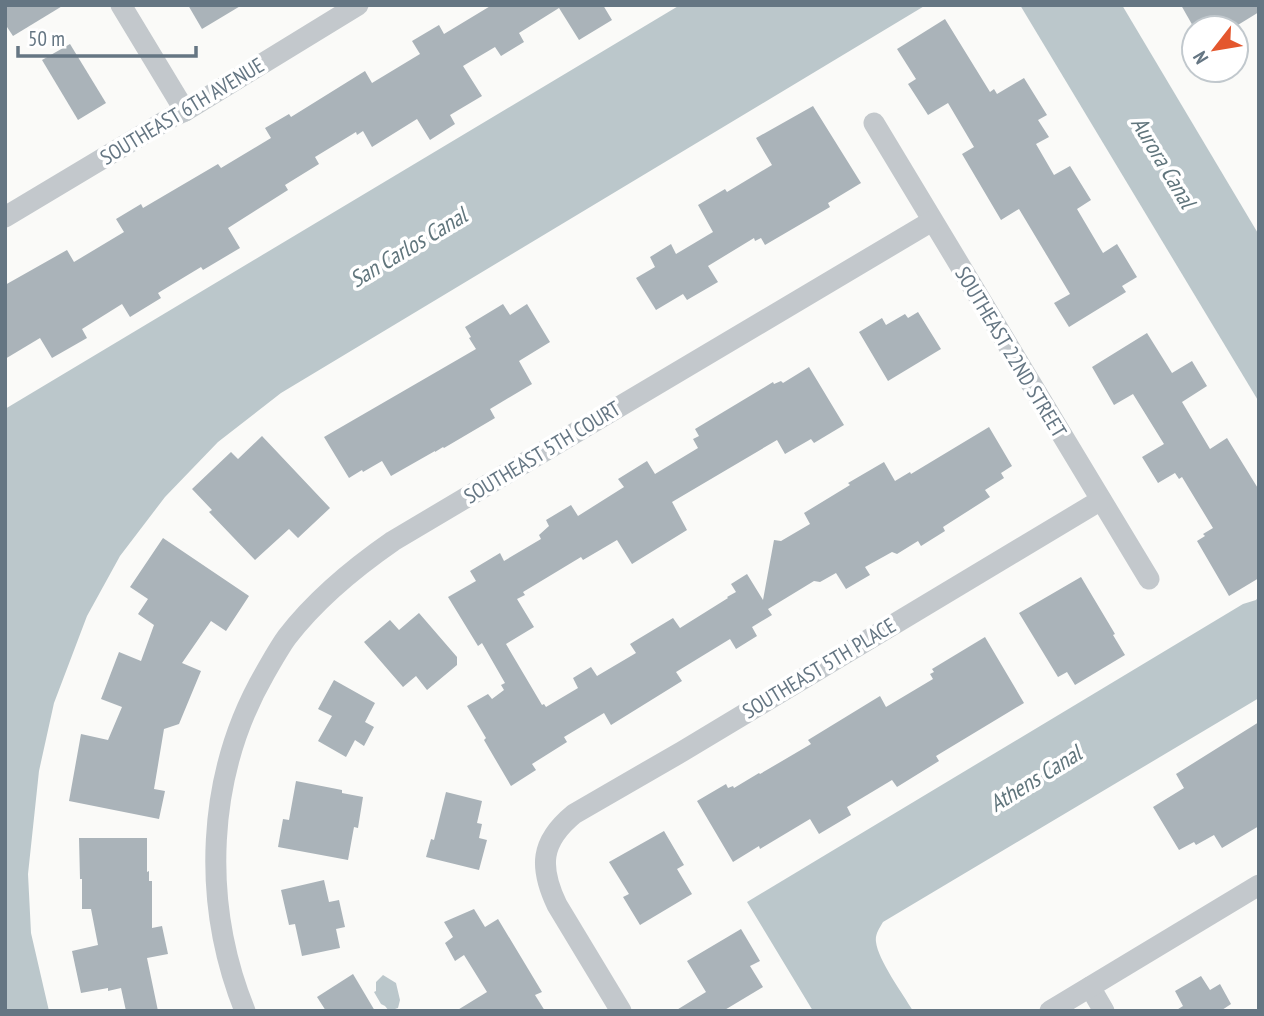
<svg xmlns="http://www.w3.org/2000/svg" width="1264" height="1016" viewBox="0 0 1264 1016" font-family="'PT Sans Narrow',sans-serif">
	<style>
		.water { fill: #bbc7cb }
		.building { fill: #aab3b9 }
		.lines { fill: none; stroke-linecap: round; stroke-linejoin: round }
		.street { stroke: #c3c8cc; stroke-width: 21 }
		.labels { text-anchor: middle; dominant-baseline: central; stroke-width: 7; stroke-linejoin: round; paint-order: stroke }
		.street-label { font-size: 21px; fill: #657683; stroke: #fff }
		.water-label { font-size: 23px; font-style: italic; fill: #60757c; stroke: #fff }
	</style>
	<rect width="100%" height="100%" fill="#fafaf8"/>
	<!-- water -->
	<g class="water">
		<polygon points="680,5 926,5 281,393 218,442 165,497 120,556 87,616 54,703 39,771 28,874 31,933 49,1011 5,1011 5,409"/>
		<polygon points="1020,5 1122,5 1259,235 1259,402"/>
		<path d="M1259,596V698L883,922C879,929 875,934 876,942C878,960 903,994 913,1011H813L747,902L1243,604L1256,600Z"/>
		<polygon points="383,975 396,983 400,1000 398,1008 389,1011 385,1006 381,1004 374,992 376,991 376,982"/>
	</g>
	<!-- building -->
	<g class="building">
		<polygon points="5,5 64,5 13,36 5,24"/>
		<polygon points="188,5 242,5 202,29"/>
		<polygon points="492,5 603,5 612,20 579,40 559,8 519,33 524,42 501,56 495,47 463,66 482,96 450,115 455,124 430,140 417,119 372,147 363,131 357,135 356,132 315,157 319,164 285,185 288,190 228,228 240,248 203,270 201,267 158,293 161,298 130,317 122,304 82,329 87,338 52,358 40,338 5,359 5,285 67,250 74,262 124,232 116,219 141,204 143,208 218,164 221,168 271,138 265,128 289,114 291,117 365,71 372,83 420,54 412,41 439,25 444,34"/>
		<polygon points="1181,5 1259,5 1259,12 1233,28 1194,28"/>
		<polygon points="945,19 990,92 994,89 997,94 1024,78 1047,115 1038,120 1049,137 1036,144 1054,175 1070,166 1091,200 1077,209 1103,253 1117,244 1137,277 1122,286 1126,292 1069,327 1054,303 1070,294 1019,209 1001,220 962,154 974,147 948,103 928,115 908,84 916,79 897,49"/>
		<polygon points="70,44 106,103 78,120 42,60"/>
		<polygon points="813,106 861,183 828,203 830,207 765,245 761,238 755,241 754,238 708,266 718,282 687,300 683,294 656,310 636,278 655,267 650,257 671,244 676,254 713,232 698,205 725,189 727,192 772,165 756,138"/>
		<polygon points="503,304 510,315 527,304 550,342 519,361 532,384 490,409 495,418 444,448 443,447 435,452 435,451 391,476 382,461 363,472 362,470 349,478 324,437 476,349 469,338 471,337 465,327"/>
		<polygon points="918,312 941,349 888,381 859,332 882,318 886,325 905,314 908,318"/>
		<polygon points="1147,333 1172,373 1192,361 1207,386 1182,402 1210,449 1227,438 1259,490 1259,578 1229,596 1197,541 1205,536 1203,534 1213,528 1182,477 1179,479 1175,473 1158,483 1142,457 1164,444 1133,394 1114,405 1092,367"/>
		<polygon points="809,367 844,425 814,443 811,439 785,454 777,440 672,502 687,530 632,564 617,540 583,560 581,557 523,592 525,595 517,599 534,627 506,644 542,705 544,704 546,707 578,688 573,678 591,667 597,676 636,653 630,644 673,618 680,628 728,598 727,597 736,592 731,584 747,574 763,600 774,540 781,541 810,524 804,513 850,485 848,483 884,462 895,481 910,472 911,474 989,427 1012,466 1001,473 1004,478 985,490 990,497 943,527 945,531 921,546 918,541 897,554 892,552 865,567 870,575 846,589 836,573 820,582 814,581 768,609 772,615 752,627 757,636 736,649 730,639 676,672 682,681 611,725 604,713 564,737 567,742 532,764 536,770 511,786 484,740 486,738 467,706 488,694 492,699 504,690 501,685 505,683 482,643 478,646 448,597 476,581 470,571 500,553 504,561 541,539 539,535 549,526 546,520 571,505 578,516 624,487 618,479 647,461 655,474 698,448 693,439 699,436 695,429 773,382 774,384 781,381 783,383"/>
		<polygon points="262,436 330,508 298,538 289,529 255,560 209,512 212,510 192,489 231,452 238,459"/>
		<polygon points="163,538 249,596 226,631 211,621 182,663 201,671 179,724 164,729 154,789 165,791 159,819 69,801 81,734 108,740 122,707 101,699 119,652 141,661 154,625 138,614 148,599 130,587"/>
		<polygon points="1081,577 1115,634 1113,635 1125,655 1075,685 1067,672 1058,677 1019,613"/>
		<polygon points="419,613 457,657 457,665 427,690 416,676 403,687 364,642 390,620 399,630"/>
		<polygon points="985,637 1024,703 936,756 939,761 897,787 892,780 847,807 851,815 819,834 810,819 760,849 759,846 733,862 697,801 726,784 728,788 733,786 734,788 759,773 760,774 811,744 808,740 880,696 886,707 933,679 930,674 934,672 932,669"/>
		<polygon points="334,680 375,703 365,722 374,727 364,746 355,740 346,757 318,741 332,716 318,709"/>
		<polygon points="1259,722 1259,826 1222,848 1214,835 1196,845 1194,842 1179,850 1153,807 1184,788 1176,774"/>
		<polygon points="296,781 342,790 342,793 363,797 358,828 354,827 348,860 278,847 283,819 289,820"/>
		<polygon points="446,792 482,801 477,823 482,824 479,838 487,840 479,870 426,857 431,839 434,840"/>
		<polygon points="664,831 684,865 677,869 692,894 640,925 623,897 629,894 609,862"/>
		<polygon points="79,838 147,838 147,872 149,871 149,881 152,881 152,928 162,926 168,954 147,958 158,1011 126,1011 121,988 108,991 108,988 81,993 72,951 98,945 91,909 82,909 82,879 80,879"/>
		<polygon points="324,880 329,902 339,900 345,927 336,929 340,948 302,956 295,924 289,925 281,890"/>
		<polygon points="474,909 485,927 498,919 542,992 535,995 545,1011 456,1011 487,992 464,955 455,961 445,943 453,937 444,922"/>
		<polygon points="741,929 760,961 750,966 763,987 723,1011 675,1011 706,992 687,961"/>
		<polygon points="353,974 375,1011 326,1011 317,997"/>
		<polygon points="1201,976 1210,990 1220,984 1231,1004 1222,1010 1222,1011 1175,1011 1183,1006 1175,991"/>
	</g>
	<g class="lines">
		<!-- street -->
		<g class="street">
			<polyline points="121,5 185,111"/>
			<polyline points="874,123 1149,579"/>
			<polyline points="5,217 172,117 185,111 358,5"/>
			<polyline points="1090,987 1104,1011"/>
			<path d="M245,1011C201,902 206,775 265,673C272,661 279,648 287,637C317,598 354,568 393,541L932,221"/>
			<path d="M621,1011L557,905C539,867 540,842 574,814L683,751L1101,500"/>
			<polyline points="1050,1011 1259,885"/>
		</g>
	</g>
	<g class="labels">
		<!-- street labels -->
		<g class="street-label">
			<text transform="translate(182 111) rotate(-31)">SOUTHEAST 6TH AVENUE</text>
			<text transform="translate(1011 352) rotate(59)">SOUTHEAST 22ND STREET</text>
			<text transform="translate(542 452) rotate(-31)">SOUTHEAST 5TH COURT</text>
			<text transform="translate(819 668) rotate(-31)">SOUTHEAST 5TH PLACE</text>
		</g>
		<!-- water labels -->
		<g class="water-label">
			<text transform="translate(1164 162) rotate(59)">Aurora Canal</text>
			<text transform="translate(408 247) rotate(-31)">San Carlos Canal</text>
			<text transform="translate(1035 778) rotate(-32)">Athens Canal</text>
		</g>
	</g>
	<!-- border -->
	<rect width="1264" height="1016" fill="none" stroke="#657683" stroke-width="14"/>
	<!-- north arrow -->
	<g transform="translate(1215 49) rotate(239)"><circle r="33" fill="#ffffff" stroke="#c1c8cd" stroke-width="2"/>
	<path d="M0-5L12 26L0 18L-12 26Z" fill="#e4572e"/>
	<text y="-10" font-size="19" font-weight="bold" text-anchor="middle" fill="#657683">N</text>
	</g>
	<!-- scale -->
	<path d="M18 46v10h178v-10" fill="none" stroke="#657683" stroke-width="3.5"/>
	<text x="28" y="46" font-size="21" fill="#657683" stroke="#ffffff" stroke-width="5" paint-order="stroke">50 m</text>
</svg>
